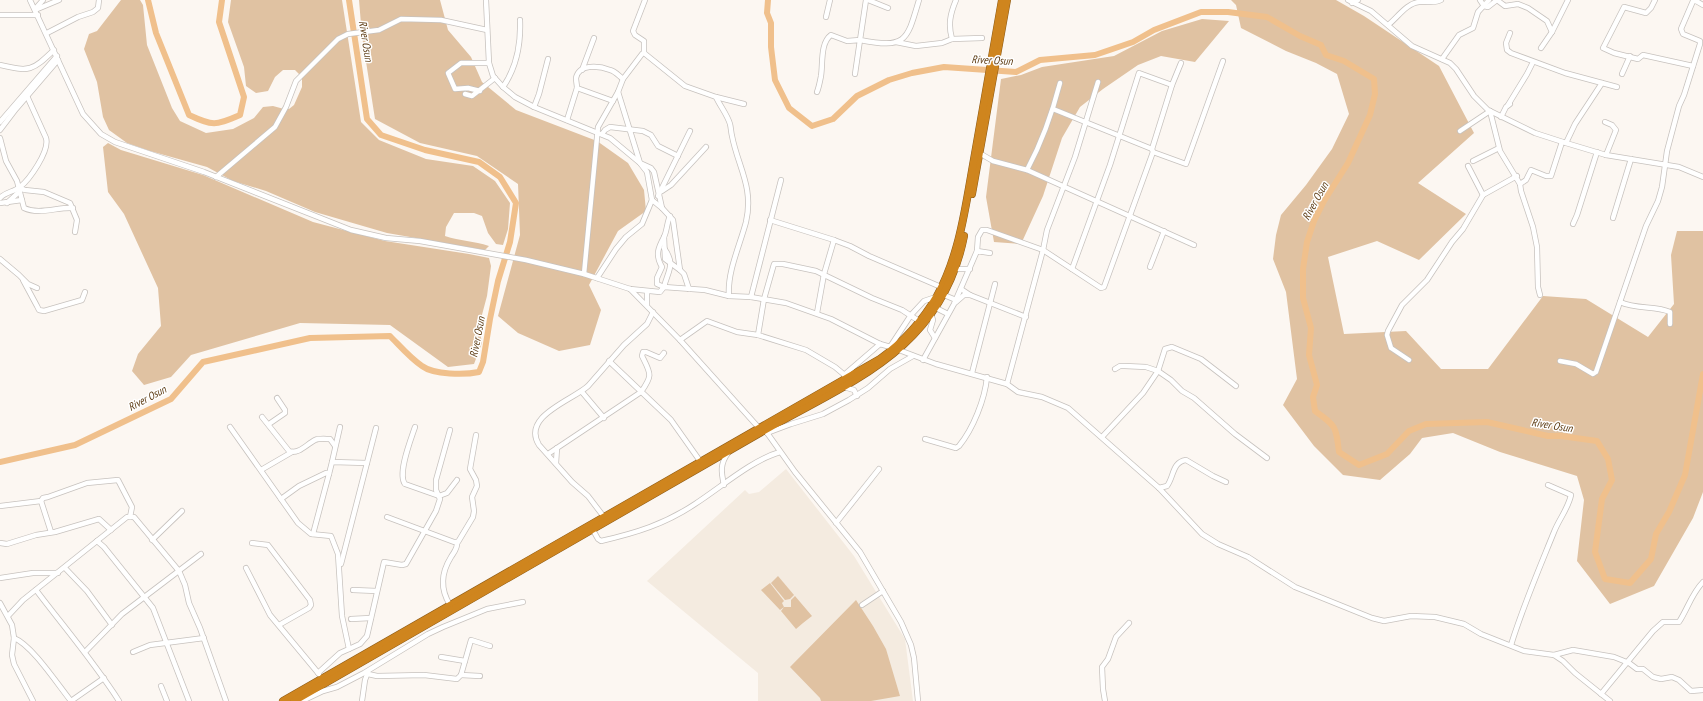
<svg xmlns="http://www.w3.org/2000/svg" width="1703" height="701" viewBox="0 0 1703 701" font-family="'PT Sans Narrow',sans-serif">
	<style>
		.built { fill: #f4ebe0 }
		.green { fill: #e0c2a2 }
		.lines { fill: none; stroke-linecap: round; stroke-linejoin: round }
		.river { stroke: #f0c08c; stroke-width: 6 }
		.minor-casing { stroke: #c7c2be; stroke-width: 6 }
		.highway-casing { stroke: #8d5c19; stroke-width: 8 }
		.minor { stroke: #fff; stroke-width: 4.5 }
		.highway { stroke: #cf851e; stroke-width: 7 }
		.labels { text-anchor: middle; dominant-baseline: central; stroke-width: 3; stroke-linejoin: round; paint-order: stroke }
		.water-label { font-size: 11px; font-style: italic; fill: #5e3d15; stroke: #fff }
	</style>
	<rect width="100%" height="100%" fill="#fcf7f2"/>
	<!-- built -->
	<polygon class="built" points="786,469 854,556 905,639 913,701 758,701 758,673 647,581 745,490 749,494 759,492"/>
	<!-- green -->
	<g class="green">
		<path d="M121,0H140L143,5L147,45L172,108L180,121L206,133L233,129L254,118L263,107L273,106L284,109H289L294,105L302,87V77L295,70H283L275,77L268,91L256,93L246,86L244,67L228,22L231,0H342L361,122L379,140L426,159L473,166L495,181L510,203L508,229L503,245L496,244L488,233L482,216L474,213H454L446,227L445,236C460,241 474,241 489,246L485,250L387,233L315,212L266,191L233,181L207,167L150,151L127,143L109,130L103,117L97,82L84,49L89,34L97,31Z"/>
		<polygon points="359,0 440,0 448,30 471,57 482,82 516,110 597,141 628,163 644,190 646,211 618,231 589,285 601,310 590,345 559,351 518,333 498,316 520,235 518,184 477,156 420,143 375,119 362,36"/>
		<polygon points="1231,0 1336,0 1364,16 1439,66 1474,133 1418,183 1466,214 1419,260 1377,241 1328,257 1344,334 1406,331 1441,369 1488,369 1543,296 1586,299 1648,337 1674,304 1671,255 1677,231 1703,231 1703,492 1693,518 1654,586 1610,604 1577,561 1584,500 1577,476 1500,452 1453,433 1422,438 1410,454 1380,480 1343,475 1314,446 1283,405 1297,379 1286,292 1273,259 1276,235 1281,215 1306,185 1332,149 1349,114 1337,74 1316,63 1286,51 1241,28 1236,5"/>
		<polygon points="1202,19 1229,21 1195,62 1161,56 1138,65 1103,89 1080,107 1062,138 1043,196 1021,244 994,242 986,197 1001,79 1021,75 1042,67 1114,56 1162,31"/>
		<polygon points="108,143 121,150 203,175 313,222 385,241 469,254 489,258 491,266 487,296 479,326 482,343 474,364 448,367 390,325 300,323 191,355 171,377 144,385 132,371 138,354 161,326 158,288 124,214 108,192 103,147"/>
		<polygon points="778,576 794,595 790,599 785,600 771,583"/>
		<polygon points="770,583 784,601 782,603 784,607 791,607 791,600 795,596 812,616 803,623 795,613 803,623 796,629 781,611 784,607 780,610 761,590"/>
		<polygon points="856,600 873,626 886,649 900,696 871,701 821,701 820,698 790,667"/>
	</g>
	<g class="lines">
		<!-- river -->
		<g class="river">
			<path d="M148,0L156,33L189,115C213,126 215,126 240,115L244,97L219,22L222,0"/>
			<path d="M768,0L767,13L771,23V47L775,80L789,108L812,126L833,119L857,96L889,80L912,73L944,67L1016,72L1040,60L1095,55L1133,42L1154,30L1201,12H1228L1267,17L1300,36L1321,45L1326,55L1344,61L1374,79L1375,94L1370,115L1348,163L1324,201L1314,221L1307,242L1303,269V298L1311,328L1309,355L1317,385L1313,397L1315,411C1336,426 1336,426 1339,452L1359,465L1387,454L1409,431L1426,424L1487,422L1548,436H1561L1597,441L1608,459L1612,480L1602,499L1595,552L1605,579L1630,583L1651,559L1656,534L1669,512L1685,475L1703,374"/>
			<path d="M0,462L75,445L171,399L203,362L310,338L390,336C400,346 410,358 422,366C434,375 465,375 479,372L483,362L490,319L498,281L510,242L516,203L500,177L479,162L425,150L381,135L367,119L349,0"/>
		</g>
		<defs>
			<g id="minor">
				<polyline points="30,0 83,114 101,134 115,142 204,172 351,230 386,238 420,241 526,260 584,274 630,289 660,292 664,287 705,290 729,296 751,297 786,303 831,319 880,344 894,348"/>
				<polyline points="486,0 489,63 493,76 503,87 515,97 534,107 610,138 640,163 647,172 652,200 642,224 626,237 616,249 597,278"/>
				<path d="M866,0L860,40C906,49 907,41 919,0"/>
				<polyline points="868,0 888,8"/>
				<polyline points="1348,0 1371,11 1412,46 1450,63 1456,69 1474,96 1488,110 1535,133 1566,143 1606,155 1679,167 1703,177"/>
				<polyline points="1480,0 1484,6 1488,7 1497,0"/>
				<polyline points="1497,0 1505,6 1518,4 1528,8 1547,21 1552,32"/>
				<polyline points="1655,0 1651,8 1646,13 1624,7 1603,48 1614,53 1638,59 1643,55 1693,66"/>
				<polyline points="1696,1 1703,5"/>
				<polyline points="1352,3 1358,0"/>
				<polyline points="36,8 43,0"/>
				<polyline points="35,10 59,0"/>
				<polyline points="0,15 38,15"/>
				<polyline points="826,17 830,0"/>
				<path d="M1388,25C1397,18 1407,3 1419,2C1427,1 1434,4 1441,0"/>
				<polyline points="47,33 78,17 93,12 98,8 99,0"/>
				<polyline points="1510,33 1506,43 1507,50 1511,53 1565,73 1617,87"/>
				<path d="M952,39C948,25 950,14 956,0"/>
				<polyline points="896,42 916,46 942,43 952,39 982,38"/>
				<polyline points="1541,48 1552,32 1568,0"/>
				<polyline points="644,53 644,41 635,35 633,31 645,0"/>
				<polyline points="1442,59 1459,35 1473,28 1478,12 1489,0"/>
				<path d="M0,65C30,72 32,71 54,50"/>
				<polyline points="582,70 594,38"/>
				<polyline points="1622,74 1630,56"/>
				<path d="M503,87C517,67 521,45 520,20"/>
				<polyline points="480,91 468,88 455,89 448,73 461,63 489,63"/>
				<polyline points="618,92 640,163 651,168 654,172 662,208"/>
				<path d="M817,92C819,87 820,81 821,76C823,64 820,43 831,35L847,41L860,40L855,74"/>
				<polyline points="465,94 472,96 495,78"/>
				<polyline points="716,97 744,104"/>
				<path d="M613,101L577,88C577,85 576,81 576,78C579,63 600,66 610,70C615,71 619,76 623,79"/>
				<polyline points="1508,105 1527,74 1533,62"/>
				<polyline points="534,107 539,94 548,59"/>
				<polyline points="1053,109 1152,149"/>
				<polyline points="1490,111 1500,151 1520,184 1521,191 1533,227 1537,247 1538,287 1540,295"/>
				<polyline points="1501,117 1506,107 1510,104"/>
				<polyline points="567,120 577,88"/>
				<polyline points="0,122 57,56"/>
				<polyline points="1605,122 1612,125 1616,130 1606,155"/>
				<polyline points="0,130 16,109 58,60"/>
				<polyline points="1460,131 1490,111"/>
				<polyline points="602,134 605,130 610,127 643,131 651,135 658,146 678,156"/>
				<path d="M0,138L6,161L17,181L24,208C39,215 57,207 73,208"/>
				<polyline points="1566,143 1575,124 1602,83"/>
				<polyline points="1153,152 1186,164 1223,61"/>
				<polyline points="981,154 993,161 1027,170 1194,245"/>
				<polyline points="1473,161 1499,148"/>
				<polyline points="1468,166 1483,195 1517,176"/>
				<path d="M1027,170C1042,142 1052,114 1060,83"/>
				<polyline points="216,177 275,127 286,107 296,81 338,39 348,34 379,30 401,19 441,20 487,30"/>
				<polyline points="1520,184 1526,180 1531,170 1546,176 1551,176 1562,142"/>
				<polyline points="19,188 25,190 44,192 70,203 77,220 75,232"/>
				<polyline points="662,191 671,185 706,147"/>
				<polyline points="658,196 690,131"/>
				<path d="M0,198C5,192 14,192 20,187C29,180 50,151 46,138L27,96"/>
				<polyline points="652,200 662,208 673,220 680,270 684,274 689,289"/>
				<polyline points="0,203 22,200"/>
				<polyline points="7,203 20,191"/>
				<polyline points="1613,218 1631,159"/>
				<polyline points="770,220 834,240"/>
				<polyline points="1573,224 1577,215 1597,152"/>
				<polyline points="664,237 665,259 680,270"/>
				<path d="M664,248C676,265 668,270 664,287L657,284V278L662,267C655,255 658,248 664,237C667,231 667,222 670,216"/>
				<polyline points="977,251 978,237 982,230 987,230 1043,250 1101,288 1104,287 1153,152 1152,149 1172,85 1181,63"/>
				<polyline points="0,259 19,275 28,284 37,288"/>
				<polyline points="1150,267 1164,231"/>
				<polyline points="955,269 970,269"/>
				<polyline points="1072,269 1110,165 1139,73 1172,85"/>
				<path d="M584,274L598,127L618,92L623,79L642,54L644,53L685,86L716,97C720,106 727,114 730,124C731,128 731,132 732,136C738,167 754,187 746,222C740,245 727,272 729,296"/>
				<polyline points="23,280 37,306 39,310 44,311 82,300 85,292"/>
				<polyline points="630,289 680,340 759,428"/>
				<polyline points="961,289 970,295 1026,317"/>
				<polyline points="944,295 956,300"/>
				<polyline points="751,297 781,180"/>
				<polyline points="956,302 964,295 970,295"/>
				<path d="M1620,302C1637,310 1655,305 1670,312V324"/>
				<polyline points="647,305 647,292"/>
				<polyline points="936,308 948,314"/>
				<polyline points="817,313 824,274 834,240 850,246 869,256 941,287"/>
				<polyline points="931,314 933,320 930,330 935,338"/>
				<polyline points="680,340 707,321 737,332 758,335"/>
				<polyline points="890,347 911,315 924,301 936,297"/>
				<polyline points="899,350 936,364 1007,384 1018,392 1042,397 1068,408 1159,488 1202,534 1218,544 1248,557 1295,587 1372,618 1384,621 1411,616 1435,617 1464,624 1481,634 1524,651 1554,655 1563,661 1575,673 1610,701"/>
				<polyline points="923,360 954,304 977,251 990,253"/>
				<polyline points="1409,360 1391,348 1387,335 1388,331 1402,305 1427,280 1452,242 1463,229 1483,195"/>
				<polyline points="609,361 671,420 700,461"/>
				<polyline points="1560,361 1576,364 1593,374 1596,372 1646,226 1658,201 1662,187 1667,151 1679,106 1684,95 1700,44 1700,41 1683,34 1681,29 1693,1 1696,1 1697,0"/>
				<polyline points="1115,369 1120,366 1125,366 1146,367 1158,371 1171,380 1182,391 1194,398 1235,434 1267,458"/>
				<polyline points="972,373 995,284"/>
				<polyline points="844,375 880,344"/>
				<polyline points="847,377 835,367 806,350 758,335 764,299 774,264 783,264 816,271 872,298 902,310 919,321"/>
				<polyline points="1007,384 1043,250 1047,230 1075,157 1098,82"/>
				<polyline points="844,387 854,390 857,396"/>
				<polyline points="582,392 604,418"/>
				<path d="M262,417L289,451C298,455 307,444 315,440C319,438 326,439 330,439L335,446"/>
				<polyline points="269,424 285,413 285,410 277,398"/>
				<polyline points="230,427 298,523 311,534 331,536 338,554 342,616 349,649 340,653 318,673"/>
				<path d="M415,427C411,439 397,474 405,484L439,496L447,493L457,480"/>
				<polyline points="765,430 795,472 860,552 901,622 911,645 914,658 918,701"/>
				<polyline points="767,433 791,424 823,414 849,400 868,388 890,369 913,356"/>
				<polyline points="1102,437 1143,393 1158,371 1165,349 1172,347 1201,359 1236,386"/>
				<path d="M925,439L956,448L959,446C973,429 985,399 987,377"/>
				<path d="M548,454L641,392C653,375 651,374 642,356L643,352H646L660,358L664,353"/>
				<polyline points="332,462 340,427"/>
				<polyline points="556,463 557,448"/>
				<polyline points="261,470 292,452"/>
				<polyline points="329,474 332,462 367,463"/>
				<path d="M724,485C721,472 720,464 728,453"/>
				<path d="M1159,488L1167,486C1174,477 1172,462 1186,460L1213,476L1226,482"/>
				<polyline points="281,499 299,486 326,473 329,474 313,534"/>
				<polyline points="0,506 41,501"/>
				<polyline points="387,517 454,542 458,542 473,517 474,511 472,497 477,486 476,480 470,469 476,435"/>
				<path d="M604,517L588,496L572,482L539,445C521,416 573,400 588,386L624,345L647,324L653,312"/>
				<polyline points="836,523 879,469"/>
				<path d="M593,530L598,539L601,541C636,533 665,524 695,504C720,488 752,460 780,452"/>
				<polyline points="51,532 41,501 43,498 48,497 87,483 118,480 132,507 130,517"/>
				<polyline points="152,540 182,511"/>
				<polyline points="97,541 104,547 153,608 189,701"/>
				<polyline points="0,543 7,544 36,535 55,532 99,519 111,530"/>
				<polyline points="252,543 268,545 310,600 311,605 309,608 279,625"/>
				<polyline points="341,564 376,428"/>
				<polyline points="65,568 87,591 112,625"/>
				<polyline points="246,568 270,615 319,674"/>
				<polyline points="0,578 33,573 58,573"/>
				<path d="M36,590C64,627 94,662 119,701"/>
				<polyline points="353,590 377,591"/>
				<polyline points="0,603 12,625 14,638 12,655 14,664 33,701"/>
				<path d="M450,605C440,589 441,573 451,557C454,552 458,548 457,542"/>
				<polyline points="862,605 883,591"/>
				<polyline points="8,616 23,600 127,517 134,517 179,571 185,585 189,603 200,628 226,701"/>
				<polyline points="351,619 371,618"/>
				<path d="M14,638C32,645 58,685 71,701"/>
				<path d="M1511,645C1523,606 1539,569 1554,532C1559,519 1568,509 1571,495L1548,485"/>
				<polyline points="349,649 360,644 367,636 384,562 402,565 406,564 436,511 440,499 436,490 436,480 450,430"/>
				<polyline points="85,652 122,614 201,554"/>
				<polyline points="133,652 150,645 204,638"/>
				<polyline points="1554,655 1573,650 1614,657 1629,663 1637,669 1643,669 1653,677 1661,679 1672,677 1679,680 1691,691 1703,690"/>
				<polyline points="441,657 465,661"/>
				<polyline points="368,674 377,676 424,675 457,679 461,675 471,640 490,646"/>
				<polyline points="461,675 480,676"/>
				<polyline points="161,686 167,701"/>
				<path d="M1601,694L1653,631L1663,622H1679C1688,608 1692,593 1703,582"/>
				<polyline points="71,701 104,678"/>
				<polyline points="302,701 323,691 337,687 364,673 428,634 443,627 487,609 523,602"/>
				<polyline points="362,701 365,680 368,672"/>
				<polyline points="1105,701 1103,689 1102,667 1108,659 1116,637 1129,623"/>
			</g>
			<g id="highway">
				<polyline points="972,194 1007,0"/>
				<path d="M283,701L880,359C902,343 923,320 937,296C959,256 965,210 973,165C983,110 992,55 1002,0"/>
				<path d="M294,701L765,430C854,380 942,348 964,236"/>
			</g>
		</defs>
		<!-- minor casing -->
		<use href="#minor" class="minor-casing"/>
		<!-- highway casing -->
		<use href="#highway" class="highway-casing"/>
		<!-- minor -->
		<use href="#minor" class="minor"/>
		<!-- highway -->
		<use href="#highway" class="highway"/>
	</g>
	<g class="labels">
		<!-- water labels -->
		<g class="water-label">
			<text transform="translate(366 41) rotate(81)">River Osun</text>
			<text transform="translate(992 60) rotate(3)">River Osun</text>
			<text transform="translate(1315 201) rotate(-61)">River Osun</text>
			<text transform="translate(477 337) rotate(-79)">River Osun</text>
			<text transform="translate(147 398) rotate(-28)">River Osun</text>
			<text transform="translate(1552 425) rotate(9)">River Osun</text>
		</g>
	</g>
</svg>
